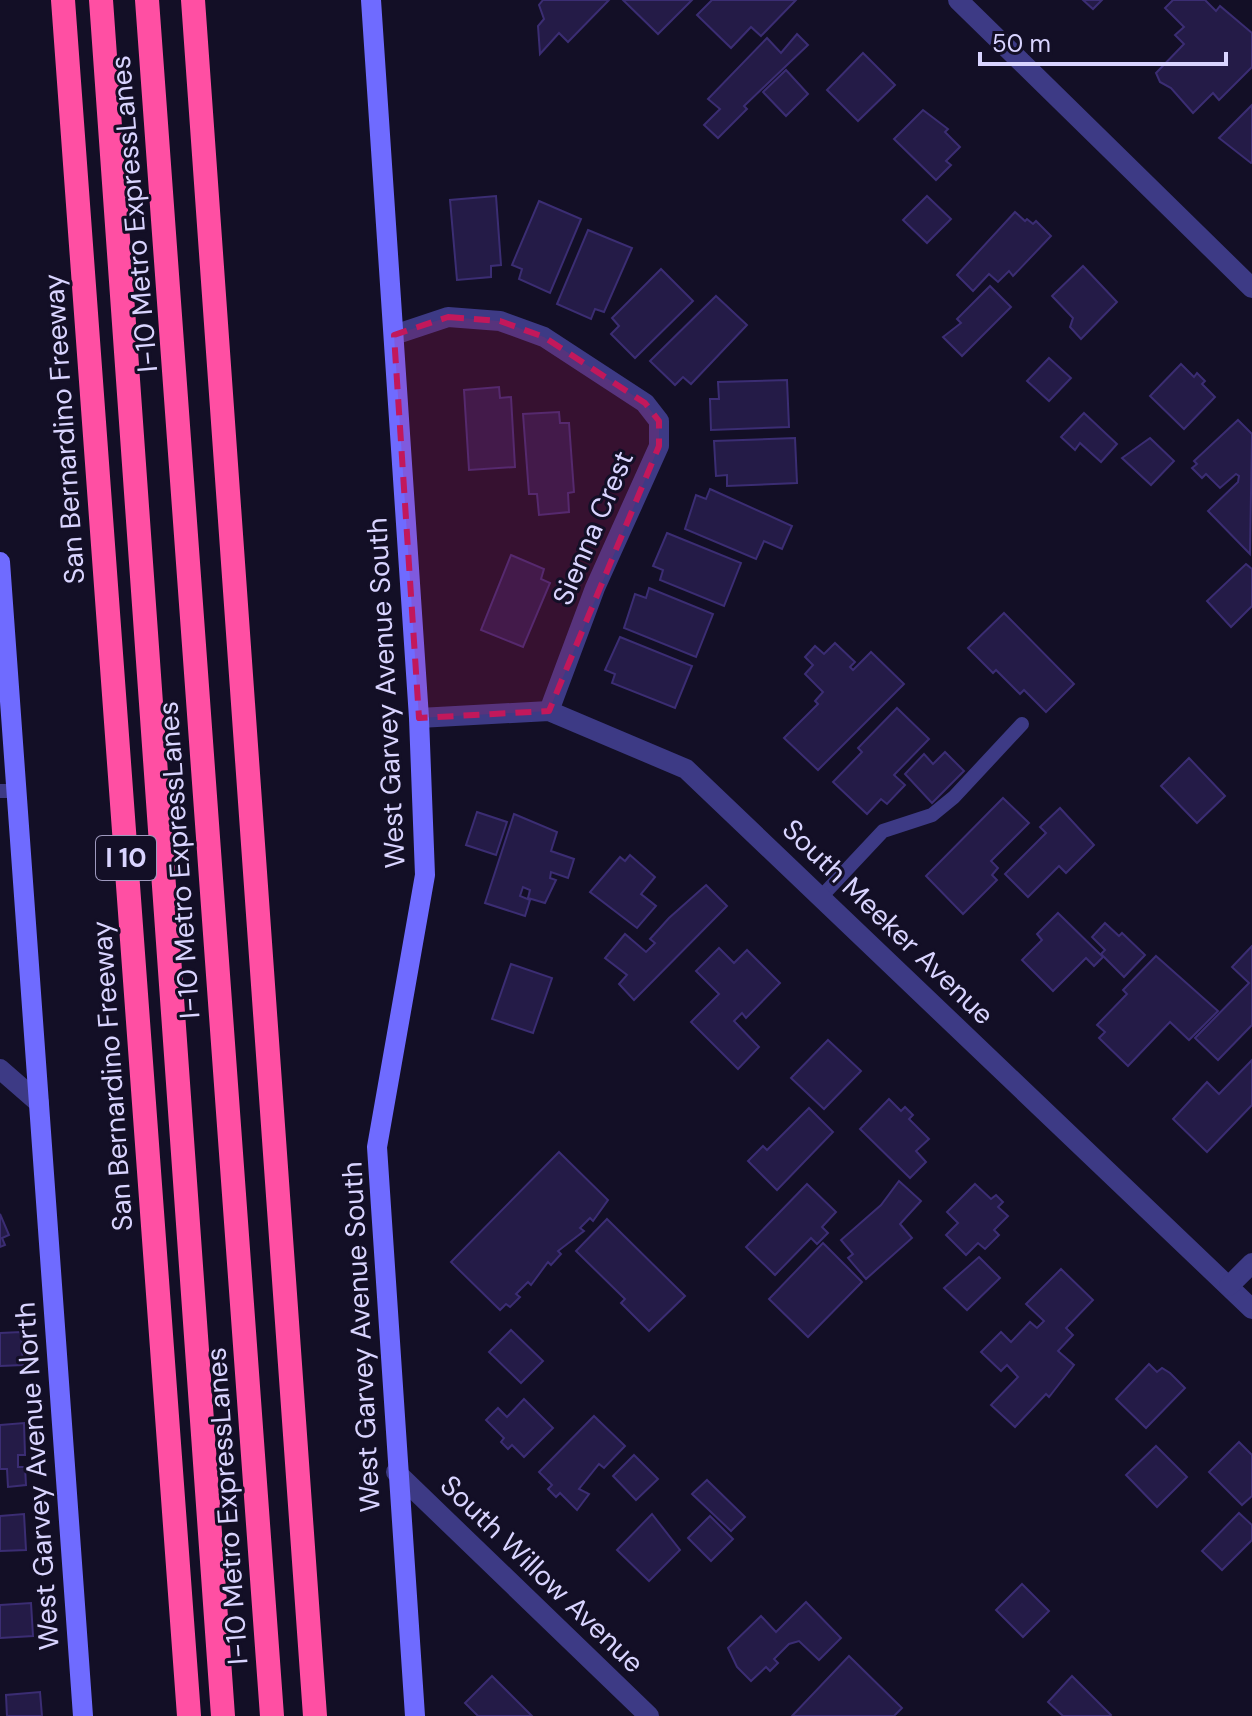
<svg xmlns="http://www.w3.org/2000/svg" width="1252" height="1716" viewBox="0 0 1252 1716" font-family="'DM Sans',sans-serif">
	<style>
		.building { fill: #241b47; stroke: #3b2d73; stroke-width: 2 }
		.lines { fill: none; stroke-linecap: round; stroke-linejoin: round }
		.lane { stroke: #3d3a85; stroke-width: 14 }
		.street { stroke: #3d3a85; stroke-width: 20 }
		.secondary { stroke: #6f6bff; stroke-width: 20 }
		.highway { stroke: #ff4fa3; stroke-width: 24 }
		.marked { fill: #c2185b; fill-opacity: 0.2; stroke: #c2185b; stroke-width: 6; stroke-dasharray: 16 10; stroke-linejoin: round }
		.labels { text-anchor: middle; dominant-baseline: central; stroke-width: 6; stroke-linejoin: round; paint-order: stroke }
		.shield { fill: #130f26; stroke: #9e99be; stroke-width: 2 }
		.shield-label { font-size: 26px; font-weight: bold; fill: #d9d4ff }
		.street-label { font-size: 28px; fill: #d9d4ff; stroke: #130f26 }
	</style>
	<rect width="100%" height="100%" fill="#130f26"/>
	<!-- building -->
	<g class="building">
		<polygon points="543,0 609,0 568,42 559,33 540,54 538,26 544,19 539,5"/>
		<polygon points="623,0 692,0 658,34"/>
		<polygon points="712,0 796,0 761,36 751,27 731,48 697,15"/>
		<polygon points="1083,0 1102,0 1093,9"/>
		<polygon points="1173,0 1205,0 1216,11 1220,6 1252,33 1252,67 1219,100 1213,93 1193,113 1171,88 1160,82 1156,73 1184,44 1175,35 1184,27 1165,8"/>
		<polygon points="797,34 808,45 744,106 747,109 718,138 704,125 720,109 708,99 767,38 781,53"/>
		<polygon points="863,53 895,85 858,121 827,90"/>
		<polygon points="786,70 808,94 786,116 763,92"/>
		<polygon points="1252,105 1252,162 1251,163 1219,138"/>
		<polygon points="923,110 948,129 945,132 960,147 946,161 951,165 936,180 894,139"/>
		<polygon points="496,196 501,265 491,266 491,277 457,280 450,200"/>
		<polygon points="927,196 951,219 927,243 903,220"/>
		<polygon points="539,201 581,219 550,293 519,279 522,269 512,265"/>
		<polygon points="1015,212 1025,221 1027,219 1033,224 1036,221 1051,236 1013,276 1009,271 998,282 989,274 973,291 957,275"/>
		<polygon points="588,230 632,248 604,312 595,309 591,319 557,304"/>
		<polygon points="1083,266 1117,302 1081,339 1070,327 1073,318 1052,296"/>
		<polygon points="661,269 693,301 635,358 611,334 619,326 612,318"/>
		<polygon points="990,286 1011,307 962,356 943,337 961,323 957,319"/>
		<polygon points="716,296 747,325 691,384 683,377 675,385 650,361"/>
		<polygon points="1049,358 1071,378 1049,401 1027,381"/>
		<polygon points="1181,364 1194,377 1197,373 1205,381 1202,384 1215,397 1184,429 1150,396"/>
		<polygon points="787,380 789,427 711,430 710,399 719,399 718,382"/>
		<polygon points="499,387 500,398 511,397 515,467 469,470 464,390"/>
		<polygon points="559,412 560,423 569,423 574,492 568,493 569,512 539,515 537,494 529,494 523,414"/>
		<polygon points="1084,413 1117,444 1101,462 1080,443 1075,450 1061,437"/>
		<polygon points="1238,420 1252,434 1250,554 1208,511 1238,482 1239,476 1236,474 1220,488 1206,474 1202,478 1192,468 1197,464 1194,461"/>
		<polygon points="795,438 797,483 727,486 727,475 716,476 714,441"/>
		<polygon points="1150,438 1174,461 1151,485 1122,458"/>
		<polygon points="710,489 792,526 782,549 764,541 756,559 685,529 696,495 706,499"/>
		<polygon points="667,533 741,563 724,606 660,580 663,570 653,566"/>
		<polygon points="511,555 544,569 541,579 550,583 523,647 481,630"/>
		<polygon points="1246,564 1252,569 1252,606 1231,627 1207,601"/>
		<polygon points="649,588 713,614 696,657 624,628 635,594 646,598"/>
		<polygon points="1004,613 1074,684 1046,712 1024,690 1020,694 996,670 993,673 968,648"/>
		<polygon points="620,637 692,666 675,708 612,683 615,674 605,670"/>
		<polygon points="835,643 855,662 850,667 853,670 871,652 904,684 818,770 784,738 818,704 815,701 823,692 805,674 813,665 805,657 815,646 824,654"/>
		<polygon points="897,708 929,739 894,775 905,785 887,804 881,799 867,814 833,782 862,752 858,748"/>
		<polygon points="945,752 964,771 932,803 905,774 924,754 933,764"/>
		<polygon points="1189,758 1225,796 1197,823 1161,786"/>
		<polygon points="1003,798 1029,823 991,861 998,868 992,875 997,880 963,914 926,876"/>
		<polygon points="1060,808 1094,845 1066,873 1059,866 1028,897 1005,874 1046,833 1040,827"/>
		<polygon points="477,812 507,822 496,855 466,845"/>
		<polygon points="514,814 557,832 551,851 574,859 568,878 551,872 550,878 556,880 545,903 528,898 530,890 523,887 520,896 530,900 525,916 485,903"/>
		<polygon points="630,855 655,877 641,894 656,906 637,928 590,892 620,857 625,861"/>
		<polygon points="706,885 727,906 634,1000 619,984 627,975 605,958 625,934 646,952 655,943 650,939 669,918"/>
		<polygon points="1058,913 1103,957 1094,966 1086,958 1053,991 1022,960 1042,940 1037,934"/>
		<polygon points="1105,923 1119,936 1122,933 1145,955 1124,977 1101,954 1105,950 1092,937"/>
		<polygon points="1252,946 1252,1025 1218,1060 1195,1038 1249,983 1232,967"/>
		<polygon points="719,948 734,963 747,950 780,983 746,1018 742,1013 734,1021 759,1047 738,1069 691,1022 719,994 696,971"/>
		<polygon points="1156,956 1218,1011 1189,1040 1170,1022 1128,1066 1099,1038 1105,1032 1097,1025 1127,994 1123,990"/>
		<polygon points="511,964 552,978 533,1033 492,1019"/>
		<polygon points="828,1040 861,1071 824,1109 791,1078"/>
		<polygon points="1252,1060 1252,1105 1207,1152 1173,1119 1207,1082 1219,1094"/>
		<polygon points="889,1099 901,1111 905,1107 913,1115 909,1119 929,1139 916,1151 926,1162 910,1178 860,1129"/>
		<polygon points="809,1108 833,1132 777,1190 748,1161 763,1146 767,1150"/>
		<polygon points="559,1152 608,1200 593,1221 590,1218 580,1228 584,1231 558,1251 561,1254 551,1265 548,1262 531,1285 528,1282 516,1294 520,1297 510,1307 506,1304 500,1310 451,1262"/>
		<polygon points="899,1181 921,1201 900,1224 912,1238 866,1279 848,1258 853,1254 841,1240 881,1205"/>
		<polygon points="807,1184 836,1212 822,1227 828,1233 817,1244 811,1238 775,1275 746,1247"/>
		<polygon points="975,1184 991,1199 996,1195 1003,1202 998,1207 1008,1216 994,1230 999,1235 985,1249 978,1243 966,1255 946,1235 958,1223 947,1212"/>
		<polygon points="0,1214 9,1235 2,1238 5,1245 0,1247"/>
		<polygon points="607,1219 685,1296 649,1331 621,1303 625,1299 576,1251"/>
		<polygon points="823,1243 862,1282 808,1337 769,1299"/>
		<polygon points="979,1257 1000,1278 967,1310 944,1288"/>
		<polygon points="1061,1269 1093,1300 1066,1328 1073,1335 1058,1351 1074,1365 1049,1397 1046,1394 1015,1427 991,1405 1018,1377 1007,1365 1001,1371 981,1352 1001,1332 1011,1342 1030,1322 1037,1328 1044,1321 1026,1304"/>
		<polygon points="511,1330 543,1361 521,1383 489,1352"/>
		<polygon points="21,1332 23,1365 0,1366 0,1333"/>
		<polygon points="1149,1364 1157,1372 1162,1368 1170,1373 1185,1388 1146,1428 1116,1399"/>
		<polygon points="524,1399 553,1428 524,1457 512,1445 508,1449 501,1442 504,1438 486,1420 498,1408 507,1417"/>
		<polygon points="594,1416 625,1446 604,1468 599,1464 579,1489 589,1494 577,1510 560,1493 556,1497 548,1489 552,1485 539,1472"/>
		<polygon points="24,1423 25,1455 18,1455 18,1467 25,1467 26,1485 8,1487 7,1469 0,1469 0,1425"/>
		<polygon points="1239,1442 1252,1455 1252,1496 1242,1505 1209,1472"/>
		<polygon points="1156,1446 1187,1477 1157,1507 1126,1475"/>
		<polygon points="634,1455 658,1479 636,1500 613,1476"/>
		<polygon points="707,1480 745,1517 731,1531 692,1494"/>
		<polygon points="1239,1513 1252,1525 1252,1540 1222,1570 1202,1551"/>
		<polygon points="24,1514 26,1550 0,1551 0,1516"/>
		<polygon points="652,1514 680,1550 649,1581 617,1550"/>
		<polygon points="710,1516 733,1539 711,1561 688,1538"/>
		<polygon points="1022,1584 1049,1611 1023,1637 996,1610"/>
		<polygon points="806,1602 841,1638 819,1660 799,1641 789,1644 774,1659 778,1663 770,1671 766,1667 751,1681 737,1667 728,1648 761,1616 776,1632"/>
		<polygon points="31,1603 33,1636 0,1638 0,1605"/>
		<polygon points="849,1656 902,1708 894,1716 792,1716"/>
		<polygon points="492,1676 532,1716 478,1716 465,1703"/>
		<polygon points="1072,1676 1111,1715 1110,1716 1063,1716 1048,1702"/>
		<polygon points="40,1692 42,1716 7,1716 6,1695"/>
	</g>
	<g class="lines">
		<!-- lane -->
		<g class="lane">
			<polyline points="0,791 17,791"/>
			<polyline points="821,897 883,831 932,815 954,797 1022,724"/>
		</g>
		<!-- street -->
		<g class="street">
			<polyline points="958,0 1252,288"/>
			<polyline points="394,335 448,317 500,321 544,337 645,403 659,421 659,446 595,588 549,711"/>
			<polyline points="419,718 549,711 686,769 1252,1309"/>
			<polyline points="0,1069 39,1103"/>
			<polyline points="1229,1286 1252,1263"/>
			<polyline points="396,1472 649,1716"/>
		</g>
		<!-- secondary -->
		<g class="secondary">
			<polyline points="371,0 419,718 425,875 377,1147 415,1716"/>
			<polyline points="0,562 83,1716"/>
		</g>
		<!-- highway -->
		<g class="highway">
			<polyline points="63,0 189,1716"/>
			<polyline points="101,0 223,1716"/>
			<polyline points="147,0 272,1716"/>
			<polyline points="193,0 315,1716"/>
		</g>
	</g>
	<!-- marked area -->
	<path class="marked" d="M448,317L500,321L544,337L645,403L659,421V446L549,711L419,718L394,335Z"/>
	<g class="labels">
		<!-- shield labels -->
		<rect class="shield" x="96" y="836" width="60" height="44" rx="6"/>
		<g class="shield-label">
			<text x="126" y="858">I 10</text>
		</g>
		<!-- street labels -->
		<g class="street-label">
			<text transform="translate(134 214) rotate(-95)">I-10 Metro ExpressLanes</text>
			<text transform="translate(64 429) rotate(-94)">San Bernardino Freeway</text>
			<text transform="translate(593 528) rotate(-67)">Sienna Crest</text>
			<text transform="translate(386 693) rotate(-93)">West Garvey Avenue South</text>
			<text transform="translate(179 860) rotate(-94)">I-10 Metro ExpressLanes</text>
			<text transform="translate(888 922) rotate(44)">South Meeker Avenue</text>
			<text transform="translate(112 1076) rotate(-94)">San Bernardino Freeway</text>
			<text transform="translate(361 1337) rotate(-93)">West Garvey Avenue South</text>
			<text transform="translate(37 1476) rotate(-94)">West Garvey Avenue North</text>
			<text transform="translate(227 1506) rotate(-94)">I-10 Metro ExpressLanes</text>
			<text transform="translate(542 1574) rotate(44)">South Willow Avenue</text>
		</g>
	</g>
	<!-- scale -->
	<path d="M980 52v12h246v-12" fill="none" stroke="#d9d4ff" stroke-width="4"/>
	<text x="992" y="52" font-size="24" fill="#d9d4ff" stroke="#130f26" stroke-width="6" paint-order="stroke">50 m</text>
</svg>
